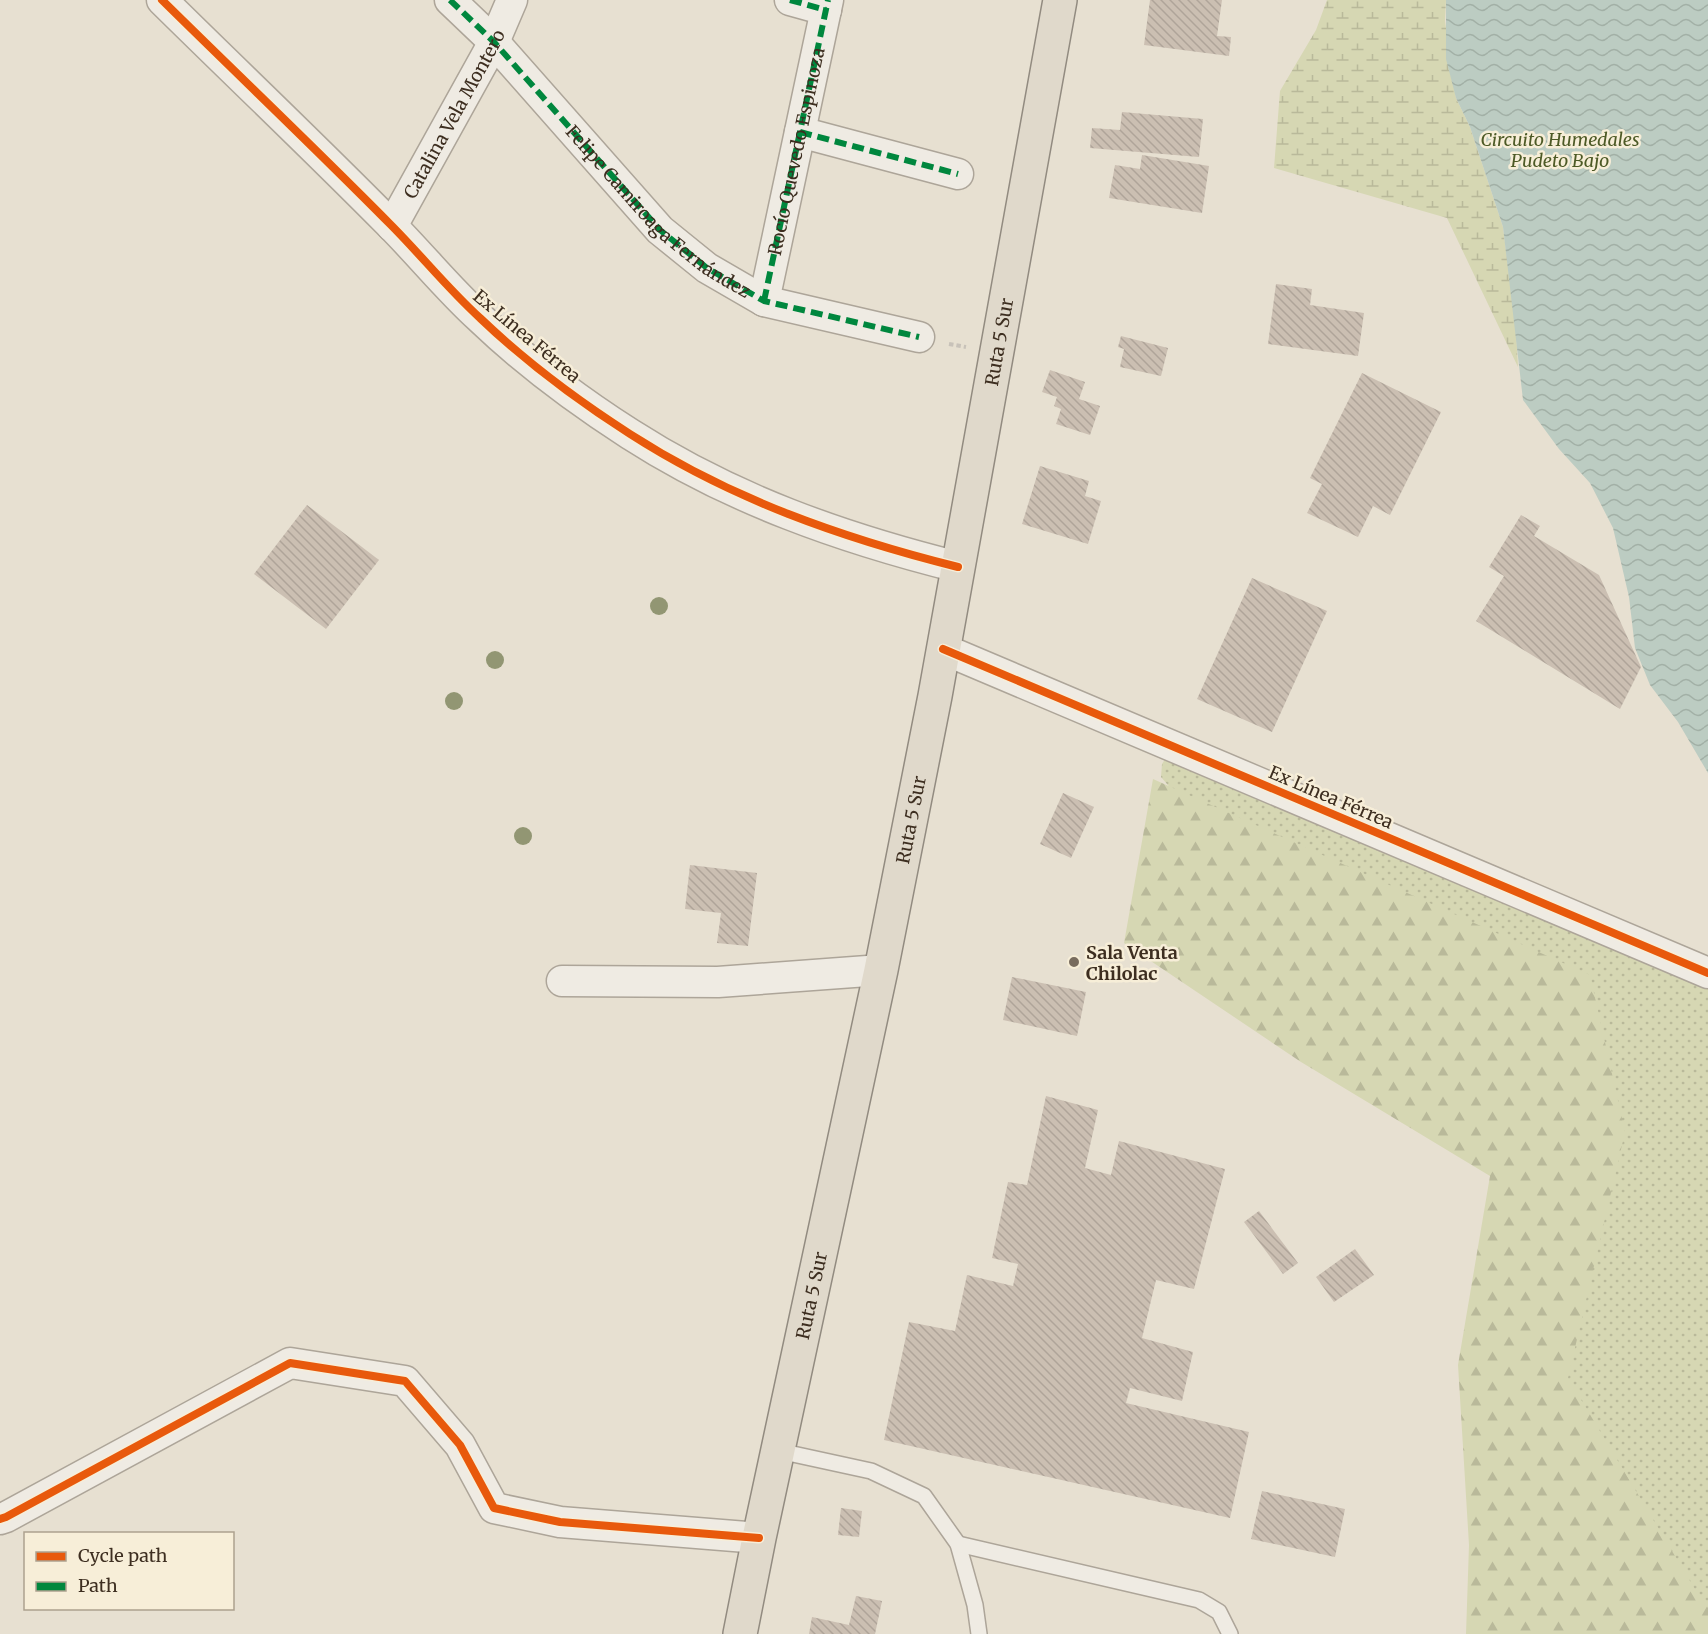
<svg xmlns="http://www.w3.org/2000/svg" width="1708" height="1634" viewBox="0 0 1708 1634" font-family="Merriweather,serif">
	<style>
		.green { fill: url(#green-dots) }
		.forest { fill: url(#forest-firs) }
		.wetland { fill: url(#wetland-marsh) }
		.water { fill: url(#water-waves) }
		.building { fill: url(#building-back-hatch) }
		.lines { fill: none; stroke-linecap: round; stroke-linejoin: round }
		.service-casing { stroke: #ada599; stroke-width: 18 }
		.minor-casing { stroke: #ada599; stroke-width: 33 }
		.trunk-casing { stroke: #928b80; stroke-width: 36 }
		.path { stroke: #c8c2b9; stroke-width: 4; stroke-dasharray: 4.5 3; stroke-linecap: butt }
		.service { stroke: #efebe3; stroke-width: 15 }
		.minor { stroke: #efebe3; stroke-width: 30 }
		.trunk { stroke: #e0d9cb; stroke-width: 33 }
		.quiet { stroke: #00873e; stroke-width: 6; stroke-dasharray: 12 6; stroke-linecap: butt }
		.cycleway-casing { stroke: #f7eed8; stroke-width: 11 }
		.cycleway { stroke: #e8590c; stroke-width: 8 }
		.tree { fill: #929673 }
		.poi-dot { fill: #786c5e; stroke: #f7eed8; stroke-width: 2 }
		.labels { text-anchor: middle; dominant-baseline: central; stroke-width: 5; stroke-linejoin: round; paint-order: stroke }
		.street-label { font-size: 18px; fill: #3d2e20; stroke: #f7eed8 }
		.park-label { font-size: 18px; font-style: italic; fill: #4d5a26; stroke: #f7eed8 }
		.poi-label { font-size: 18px; font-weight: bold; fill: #3d2e20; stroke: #f7eed8; text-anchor: start }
	</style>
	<defs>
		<pattern id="green-dots" width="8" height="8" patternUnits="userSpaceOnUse" patternTransform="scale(1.5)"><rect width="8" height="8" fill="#d6d7b3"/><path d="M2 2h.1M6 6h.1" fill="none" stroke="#b9b99a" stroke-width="1.8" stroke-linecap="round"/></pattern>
		<pattern id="forest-firs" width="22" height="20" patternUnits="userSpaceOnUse" patternTransform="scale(1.5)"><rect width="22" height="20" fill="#d6d7b3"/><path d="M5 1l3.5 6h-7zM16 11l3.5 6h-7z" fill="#b9b99a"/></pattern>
		<pattern id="wetland-marsh" width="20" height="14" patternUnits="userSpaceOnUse" patternTransform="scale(1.5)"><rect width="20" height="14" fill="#d6d7b3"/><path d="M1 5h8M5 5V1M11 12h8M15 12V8" fill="none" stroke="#b9b99a"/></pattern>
		<pattern id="water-waves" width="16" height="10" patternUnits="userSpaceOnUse" patternTransform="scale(1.5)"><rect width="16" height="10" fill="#bcccc2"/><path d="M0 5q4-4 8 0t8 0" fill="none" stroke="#a2b0a6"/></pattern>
		<pattern id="building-back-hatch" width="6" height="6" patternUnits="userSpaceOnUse" patternTransform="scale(1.5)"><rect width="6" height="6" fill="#cbbfb2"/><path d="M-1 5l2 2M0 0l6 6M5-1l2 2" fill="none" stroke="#afa499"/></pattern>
	</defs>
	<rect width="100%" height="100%" fill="#e7e0d1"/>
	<!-- green -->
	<polygon class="green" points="1171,750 1708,985 1708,1605 1621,1532 1436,1001 1190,811 1161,777 1162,764"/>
	<!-- forest -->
	<polygon class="forest" points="1153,779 1590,975 1625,1132 1568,1378 1696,1591 1708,1603 1708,1634 1466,1634 1469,1545 1458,1365 1490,1176 1301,1062 1124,943"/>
	<!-- wetland -->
	<polygon class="wetland" points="1327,0 1446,0 1445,21 1456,98 1470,127 1503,227 1516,329 1518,367 1447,218 1274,168 1280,91 1316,30"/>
	<!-- water -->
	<polygon class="water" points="1446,0 1708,0 1708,773 1678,722 1650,685 1635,648 1629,597 1613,528 1590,483 1559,449 1523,400 1503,227 1470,127 1456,98 1446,59"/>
	<!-- building -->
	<g class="building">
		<polygon points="1150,0 1222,0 1217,36 1231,37 1229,56 1144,45"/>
		<polygon points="1122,112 1203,119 1199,157 1090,148 1092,128 1120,130"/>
		<polygon points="1142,155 1209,166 1202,213 1109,198 1115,165 1140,169"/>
		<polygon points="1276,284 1312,289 1310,305 1364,313 1358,356 1268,344"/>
		<polygon points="1121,336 1168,348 1161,376 1120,367 1124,349 1118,347"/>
		<polygon points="1050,370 1085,382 1079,399 1100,406 1090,435 1056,424 1061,409 1054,406 1057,397 1042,392"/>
		<polygon points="1362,373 1441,412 1390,515 1373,506 1358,537 1307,513 1322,484 1310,478"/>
		<polygon points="1040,466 1089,481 1085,496 1101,501 1088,544 1022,524"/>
		<polygon points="307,505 379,560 326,629 254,574"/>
		<polygon points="1521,515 1540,526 1534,536 1599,575 1641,667 1620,709 1476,621 1504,576 1489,567"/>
		<polygon points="1252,578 1327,611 1272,732 1197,699"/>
		<polygon points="1063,793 1094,807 1071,858 1040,844"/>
		<polygon points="690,865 757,873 748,946 717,943 721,913 685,909"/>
		<polygon points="1012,977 1086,992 1077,1036 1003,1020"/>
		<polygon points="1046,1096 1098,1110 1085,1168 1111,1175 1119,1141 1225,1169 1194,1289 1156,1280 1142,1338 1193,1352 1182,1401 1130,1388 1126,1403 1249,1432 1230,1518 884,1440 909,1322 955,1331 967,1275 1013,1286 1018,1264 992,1258 1008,1182 1027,1185"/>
		<polygon points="1259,1211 1298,1263 1283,1274 1244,1222"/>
		<polygon points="1355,1249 1374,1275 1334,1302 1316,1277"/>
		<polygon points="1262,1491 1345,1509 1335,1557 1251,1539"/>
		<polygon points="841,1508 862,1511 859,1537 838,1535"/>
		<polygon points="856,1596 882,1601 875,1634 809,1634 812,1617 849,1625"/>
	</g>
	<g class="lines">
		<defs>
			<g id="service">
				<polyline points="779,1451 871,1471 924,1496 958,1544 975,1605 979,1634"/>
				<polyline points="958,1544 1199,1600 1219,1612 1230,1634"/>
			</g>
			<g id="minor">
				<path d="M162,0C238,75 315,148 390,224C421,255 448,289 480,318C526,362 577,400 630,434C731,499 842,538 958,567"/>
				<path id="s1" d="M450,0L494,42L660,230L707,268L764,301L919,337"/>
				<polyline points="790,0 826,10"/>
				<polyline points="800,132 958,174"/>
				<path id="s2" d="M392,226L494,42L512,0"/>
				<path id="s3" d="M764,301L828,0"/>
				<polyline points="943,649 1708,973"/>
				<polyline points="562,981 718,982 881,970"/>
				<polyline points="0,1519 6,1517 290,1363 405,1381 460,1445 494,1508 560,1522 759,1538"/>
			</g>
			<g id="trunk">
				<path id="s4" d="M740,1634L759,1538L881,970L935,696L1060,0"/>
			</g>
		</defs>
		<!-- service casing -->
		<use href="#service" class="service-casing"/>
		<!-- minor casing -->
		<use href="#minor" class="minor-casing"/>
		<!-- trunk casing -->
		<use href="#trunk" class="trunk-casing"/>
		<!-- path -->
		<polyline class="path" points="949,344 966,347"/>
		<!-- service -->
		<use href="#service" class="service"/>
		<!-- minor -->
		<use href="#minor" class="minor"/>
		<!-- trunk -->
		<use href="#trunk" class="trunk"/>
		<!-- quiet -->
		<g class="quiet">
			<polyline points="450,0 494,42 660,230 707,268 764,301 919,337"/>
			<polyline points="790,0 826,10"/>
			<polyline points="800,132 958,174"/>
			<polyline points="764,301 828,0"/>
		</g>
		<defs>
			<g id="cycleway">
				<path d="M162,0C238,75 315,148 390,224C421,255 448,289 480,318C526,362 577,400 630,434C731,499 842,538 958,567"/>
				<polyline points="943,649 1708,973"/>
				<polyline points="0,1519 6,1517 290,1363 405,1381 460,1445 494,1508 560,1522 759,1538"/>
			</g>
		</defs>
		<!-- cycleway casing -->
		<use href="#cycleway" class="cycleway-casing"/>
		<!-- cycleway -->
		<use href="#cycleway" class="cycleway"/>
	</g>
	<!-- trees -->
	<g class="tree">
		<circle cx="659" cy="606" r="9"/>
		<circle cx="495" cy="660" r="9"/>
		<circle cx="454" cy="701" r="9"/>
		<circle cx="523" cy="836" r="9"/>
	</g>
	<!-- markers -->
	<circle class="poi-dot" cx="1074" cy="962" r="6"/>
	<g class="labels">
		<!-- street labels -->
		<g class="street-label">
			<text stroke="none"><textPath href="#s2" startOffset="128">Catalina Vela Montero</textPath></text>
			<text stroke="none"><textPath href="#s3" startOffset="153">Rocío Quevedo Espinoza</textPath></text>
			<text stroke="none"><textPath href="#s1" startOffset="298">Felipe Camiroaga Fernández</textPath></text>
			<text transform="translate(527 336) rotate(40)">Ex Línea Férrea</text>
			<text stroke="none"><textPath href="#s4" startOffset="1318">Ruta 5 Sur</textPath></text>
			<text transform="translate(1331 797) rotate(23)">Ex Línea Férrea</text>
			<text stroke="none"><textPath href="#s4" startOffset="832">Ruta 5 Sur</textPath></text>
			<text stroke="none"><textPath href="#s4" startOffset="346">Ruta 5 Sur</textPath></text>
		</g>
		<!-- park labels -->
		<g class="park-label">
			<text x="1560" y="139">Circuito Humedales<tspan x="1560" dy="21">Pudeto Bajo</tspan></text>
		</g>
		<!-- poi labels -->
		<g class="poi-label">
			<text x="1086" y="952">Sala Venta<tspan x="1086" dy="21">Chilolac</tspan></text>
		</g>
	</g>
	<!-- legend -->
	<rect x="24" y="1532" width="210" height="78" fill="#f7eed8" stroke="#ada18e" stroke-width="1.5"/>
	<rect x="36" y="1552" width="30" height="9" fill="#e8590c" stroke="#ada18e" stroke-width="1.5"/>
	<text x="78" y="1562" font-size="18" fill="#3d2e20">Cycle path</text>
	<rect x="36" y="1582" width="30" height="9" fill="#00873e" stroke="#ada18e" stroke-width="1.5"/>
	<text x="78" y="1592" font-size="18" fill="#3d2e20">Path</text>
</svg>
